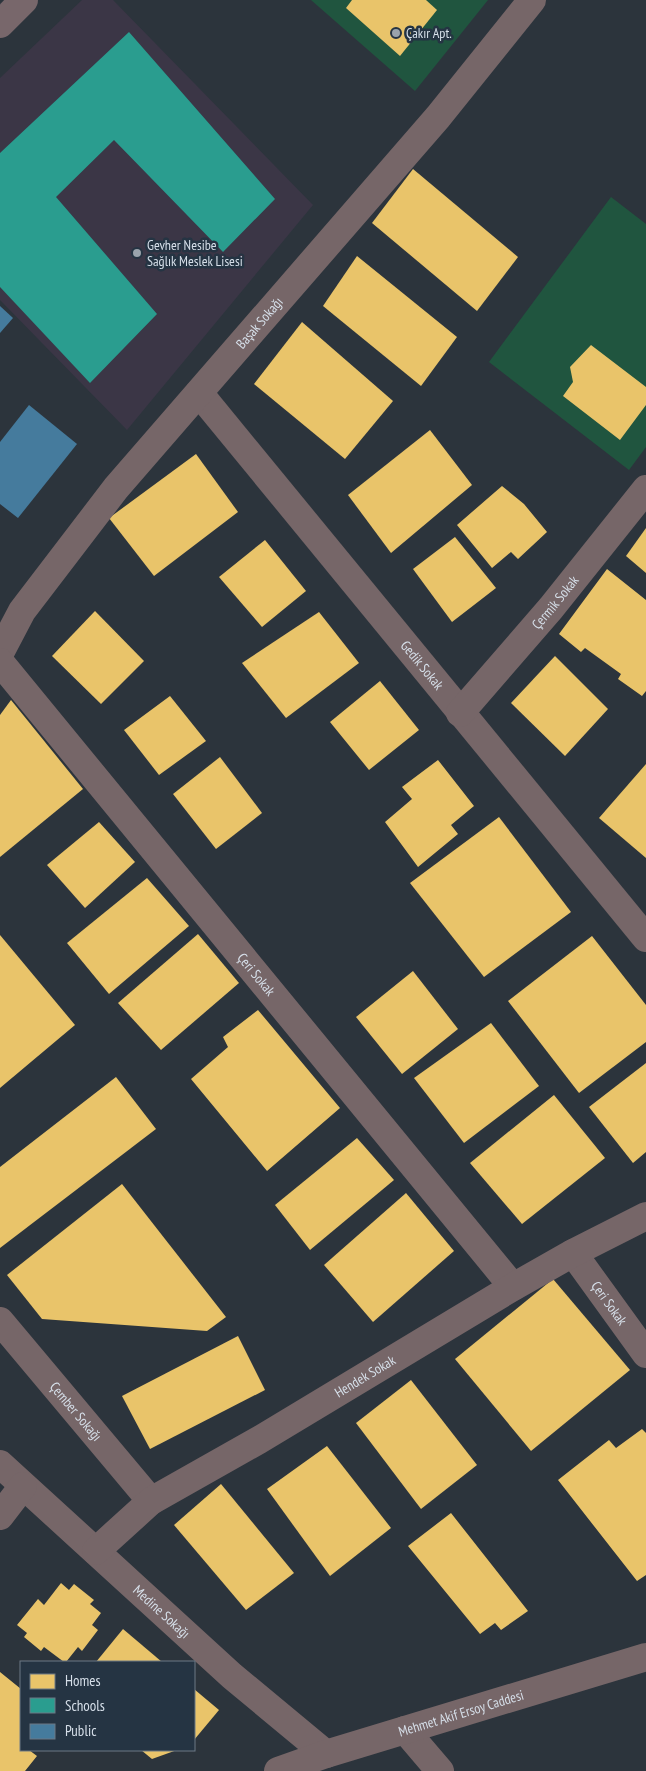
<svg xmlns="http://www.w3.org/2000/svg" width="646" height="1771" viewBox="0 0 646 1771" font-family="'PT Sans Narrow',sans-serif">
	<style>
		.education { fill: #3b3646 }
		.green { fill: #20553f }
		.homes { fill: #e9c46a }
		.schools { fill: #2a9d8f }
		.public { fill: #457b9d }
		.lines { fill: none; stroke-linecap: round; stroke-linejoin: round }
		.minor { stroke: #766668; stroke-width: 28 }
		.tertiary { stroke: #766668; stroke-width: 28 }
		.secondary { stroke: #78676b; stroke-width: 28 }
		.poi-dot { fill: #9aa3ac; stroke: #253443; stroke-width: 2 }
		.labels { text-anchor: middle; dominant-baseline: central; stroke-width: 5; stroke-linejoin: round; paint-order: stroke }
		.poi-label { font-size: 14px; fill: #d6dfe9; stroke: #253443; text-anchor: start }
		.street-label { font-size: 14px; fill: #d6dfe9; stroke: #253443 }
	</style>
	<rect width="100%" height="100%" fill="#2c343c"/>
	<!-- education -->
	<polygon class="education" points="82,0 113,0 313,205 127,430 0,300 0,78"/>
	<!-- green -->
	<g class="green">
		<polygon points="311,0 488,0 415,91"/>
		<polygon points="611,197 646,224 646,447 629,470 489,362"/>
	</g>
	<!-- homes -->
	<g class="homes">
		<polygon points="352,0 426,0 437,10 400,56 346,8"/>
		<polygon points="413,169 518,257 477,311 372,223"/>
		<polygon points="357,256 457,337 421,386 323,306"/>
		<polygon points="302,322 393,401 345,459 254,384"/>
		<polygon points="591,345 646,387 646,405 620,440 563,396 573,382 570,367"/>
		<polygon points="430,430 472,485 391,553 348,495"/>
		<polygon points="196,454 238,512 154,576 109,518"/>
		<polygon points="502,486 524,504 547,532 518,559 511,552 492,568 457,525"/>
		<polygon points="646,528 646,573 626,556"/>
		<polygon points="455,537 496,588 452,622 413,569"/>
		<polygon points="265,540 306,591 262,627 219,577"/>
		<polygon points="607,569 646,600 646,691 642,696 618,679 621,674 585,648 581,652 559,634"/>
		<polygon points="95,611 144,661 101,704 52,656"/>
		<polygon points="319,612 359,663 286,718 242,663"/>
		<polygon points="555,656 608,709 565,756 511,703"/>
		<polygon points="380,681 419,730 369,770 330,722"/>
		<polygon points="170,696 206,741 159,775 124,730"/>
		<polygon points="11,700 83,789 0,857 0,715"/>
		<polygon points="220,757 262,813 216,849 173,794"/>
		<polygon points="438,760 474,806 451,825 458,834 418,867 385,822 412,799 402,787"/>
		<polygon points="646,764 646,858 599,818"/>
		<polygon points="499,817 571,912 484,977 410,883"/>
		<polygon points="99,822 135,862 85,908 47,865"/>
		<polygon points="147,878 189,926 109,994 67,943"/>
		<polygon points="198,934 239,983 161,1050 118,1003"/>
		<polygon points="0,935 75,1025 0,1088"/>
		<polygon points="592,936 646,1005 646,1042 579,1093 508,1001"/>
		<polygon points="413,971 458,1029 402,1074 356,1017"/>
		<polygon points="258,1010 340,1108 267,1171 191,1079 228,1047 223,1037"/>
		<polygon points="491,1023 539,1086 464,1143 414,1078"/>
		<polygon points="646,1063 646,1152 633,1163 589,1107"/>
		<polygon points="116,1077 156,1129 0,1248 0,1167"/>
		<polygon points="554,1095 605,1158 522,1224 470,1163"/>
		<polygon points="357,1138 394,1180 310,1250 275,1205"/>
		<polygon points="122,1184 226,1317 207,1331 42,1319 7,1275"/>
		<polygon points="406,1193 454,1251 373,1322 324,1265"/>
		<polygon points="553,1279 630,1370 531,1451 455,1359"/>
		<polygon points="238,1336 265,1390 150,1449 122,1396"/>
		<polygon points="411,1380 477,1465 421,1509 356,1423"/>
		<polygon points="642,1429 646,1433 646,1575 637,1581 558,1480 609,1440 616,1448"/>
		<polygon points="327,1446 391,1528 330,1576 267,1489"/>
		<polygon points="221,1484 294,1573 246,1610 174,1525"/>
		<polygon points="451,1513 528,1611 501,1630 495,1623 480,1634 408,1546"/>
		<polygon points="61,1583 69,1590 74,1584 94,1600 90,1604 101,1613 92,1625 98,1630 82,1651 78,1647 66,1662 64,1662 44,1647 41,1651 24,1637 27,1633 17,1625 38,1599 44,1605"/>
		<polygon points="123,1629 162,1662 96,1662"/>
		<polygon points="0,1672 21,1689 21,1750 29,1750 37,1756 25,1771 0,1771"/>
		<polygon points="194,1689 219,1710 194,1740"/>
		<polygon points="141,1750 177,1750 152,1759"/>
	</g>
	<!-- schools -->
	<polygon class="schools" points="129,32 275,199 223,252 114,140 56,197 157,314 90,383 0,287 0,153"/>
	<!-- public -->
	<g class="public">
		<polygon points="0,306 13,318 0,333"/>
		<polygon points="29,405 77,444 18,518 0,504 0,442"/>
	</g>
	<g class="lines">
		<!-- minor -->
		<g class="minor">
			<path id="s1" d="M199,393L646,938"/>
			<path id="s2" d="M0,653L22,611L116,488L438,117L532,0"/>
			<path id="s3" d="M0,662L513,1287"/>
			<path id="s4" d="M460,713L551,608L646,489"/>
			<path id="s5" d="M573,1253L646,1354"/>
			<path id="s6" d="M0,1321L151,1501"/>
			<path id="s7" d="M0,1464L232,1676L326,1754"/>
			<polyline points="0,1516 23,1486"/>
			<path id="s8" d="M96,1551L151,1501L259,1440L513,1287L573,1253L646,1216"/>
			<polyline points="405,1730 440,1771"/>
		</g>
		<!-- tertiary -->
		<path class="tertiary" id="s9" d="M278,1771L326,1754L646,1657"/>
		<!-- secondary -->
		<polyline class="secondary" points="0,24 24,0"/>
	</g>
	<!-- markers -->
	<g class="poi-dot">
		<circle cx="396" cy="33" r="5"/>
		<circle cx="137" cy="253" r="5"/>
	</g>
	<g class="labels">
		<!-- poi labels -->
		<g class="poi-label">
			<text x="406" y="33">Çakır Apt.</text>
			<text x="147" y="245">Gevher Nesibe<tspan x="147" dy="16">Sağlık Meslek Lisesi</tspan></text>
		</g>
		<!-- street labels -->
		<g class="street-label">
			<text stroke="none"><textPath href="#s2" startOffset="421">Başak Sokağı</textPath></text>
			<text stroke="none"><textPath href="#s4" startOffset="146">Çermik Sokak</textPath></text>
			<text stroke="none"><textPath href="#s1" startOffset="352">Gedik Sokak</textPath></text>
			<text stroke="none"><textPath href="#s3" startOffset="404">Çeri Sokak</textPath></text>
			<text stroke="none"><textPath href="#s5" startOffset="62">Çeri Sokak</textPath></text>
			<text stroke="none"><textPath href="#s8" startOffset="322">Hendek Sokak</textPath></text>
			<text stroke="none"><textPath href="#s6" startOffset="118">Çember Sokağı</textPath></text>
			<text stroke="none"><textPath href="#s7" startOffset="219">Medine Sokağı</textPath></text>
			<text stroke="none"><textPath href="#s9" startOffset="192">Mehmet Akif Ersoy Caddesi</textPath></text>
		</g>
	</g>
	<!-- legend -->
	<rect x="20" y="1661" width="175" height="90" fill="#253443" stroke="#6c7885"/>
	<rect x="30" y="1674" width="25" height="15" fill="#e9c46a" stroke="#6c7885"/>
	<text x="65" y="1686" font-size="15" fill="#d6dfe9">Homes</text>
	<rect x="30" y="1698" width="25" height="15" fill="#2a9d8f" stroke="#6c7885"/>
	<text x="65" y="1711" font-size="15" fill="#d6dfe9">Schools</text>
	<rect x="30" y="1724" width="25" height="15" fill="#457b9d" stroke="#6c7885"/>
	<text x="65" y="1736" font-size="15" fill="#d6dfe9">Public</text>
</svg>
